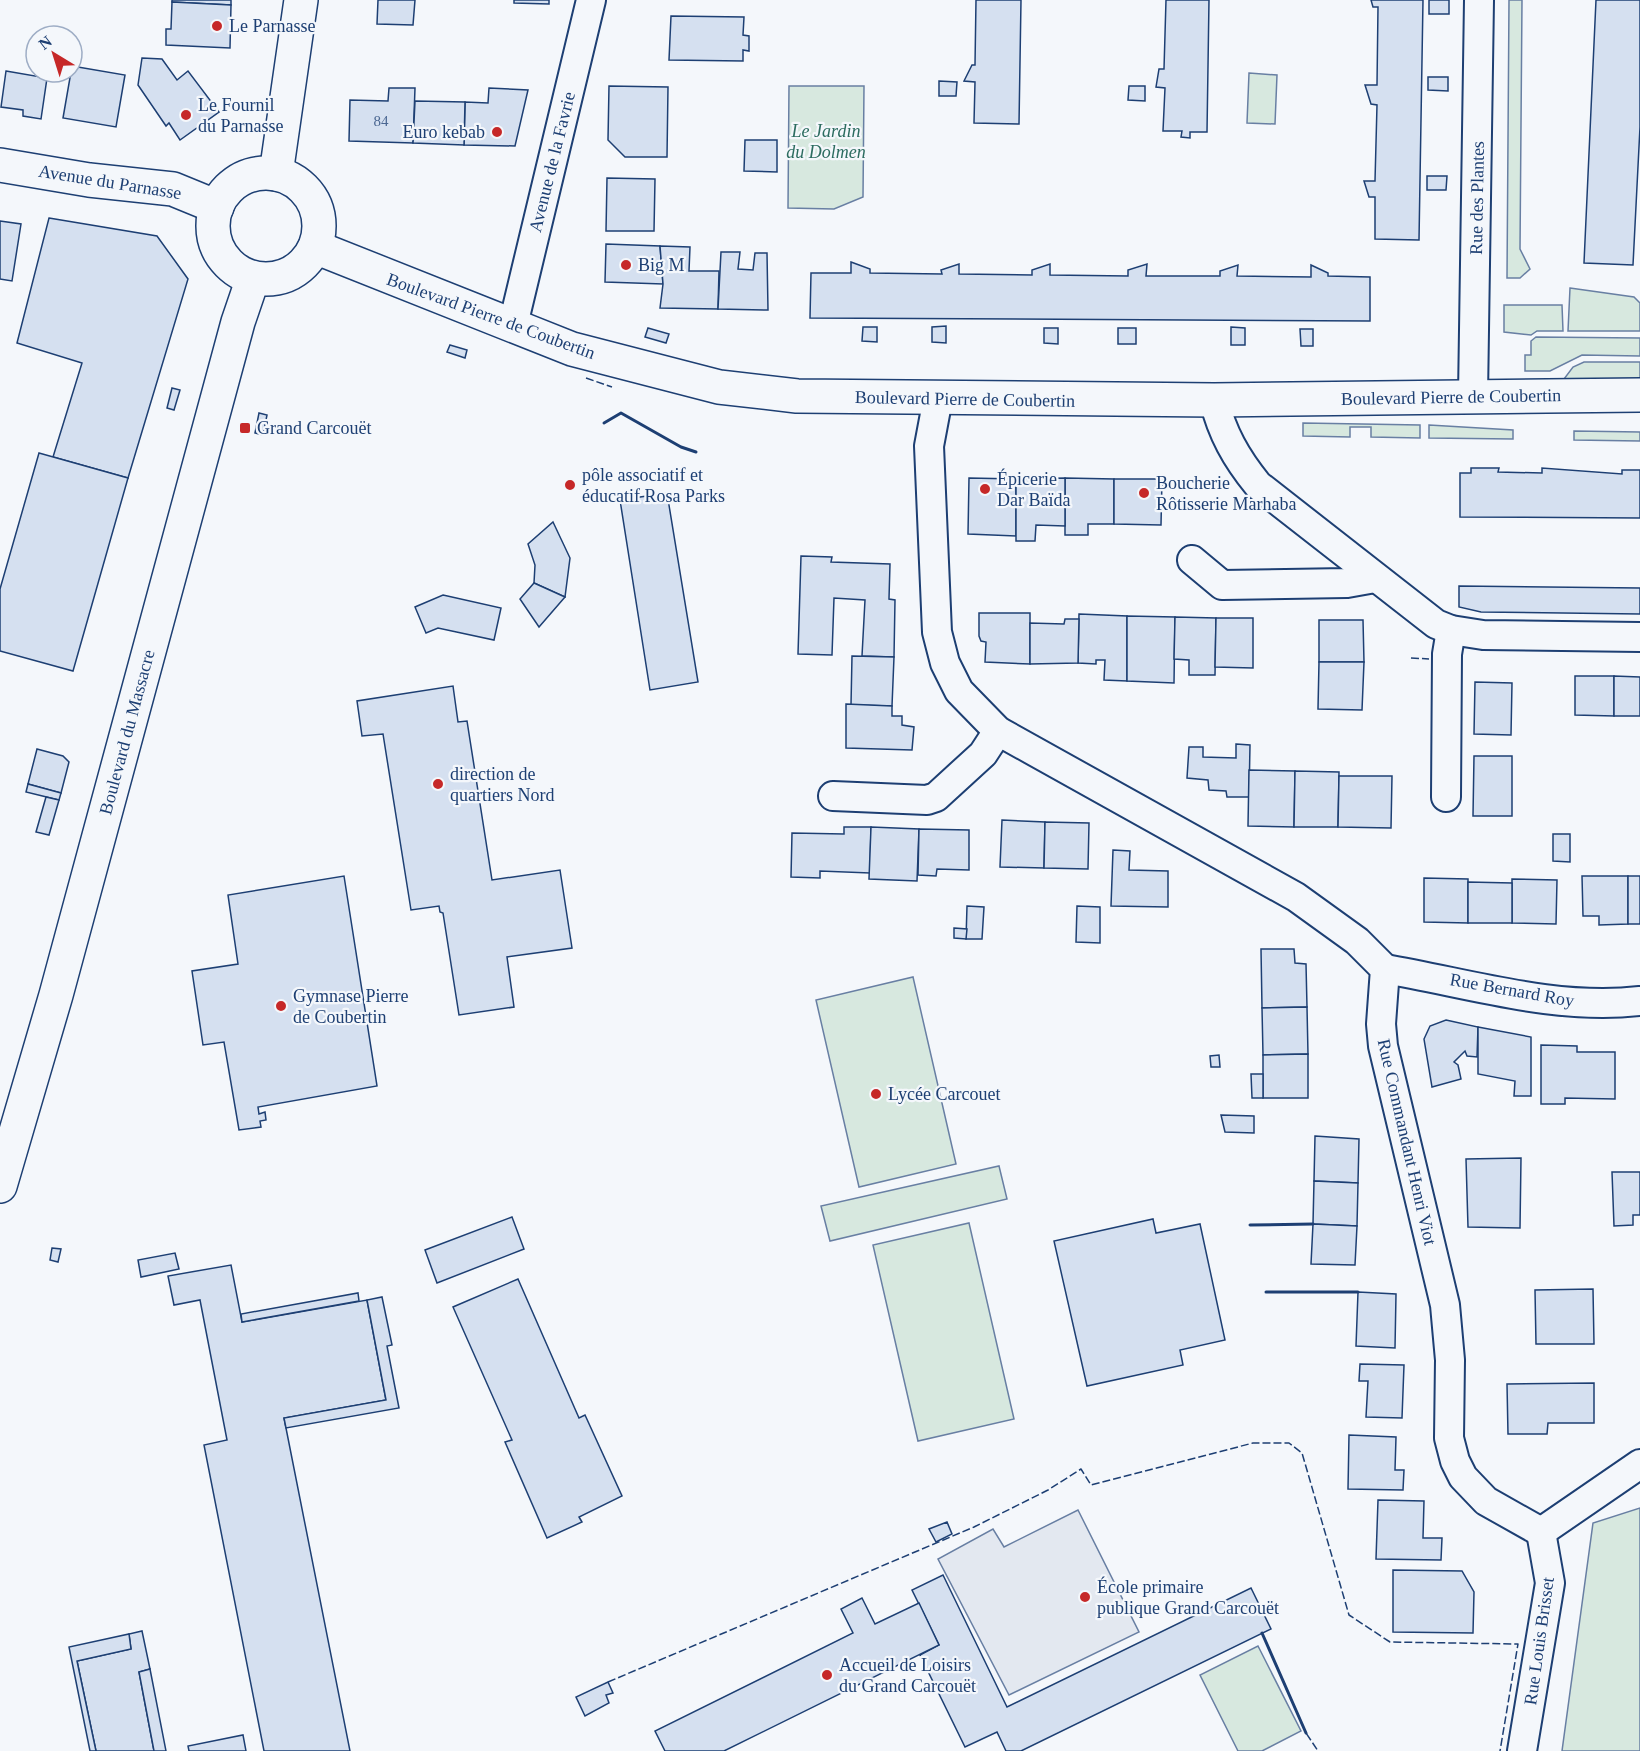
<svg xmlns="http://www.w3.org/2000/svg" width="1640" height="1751" viewBox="0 0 1640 1751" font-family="'Times New Roman',serif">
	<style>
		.green { fill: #d7e8df; stroke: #687fa3; stroke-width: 1.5 }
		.parking { fill: #e3e8f0; stroke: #687fa3; stroke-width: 1.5 }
		.building { fill: #d5e0f0; stroke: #1d3f73; stroke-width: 1.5 }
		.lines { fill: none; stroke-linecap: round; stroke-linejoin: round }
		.minor-casing { stroke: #1d3f73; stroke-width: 32 }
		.tertiary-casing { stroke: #1d3f73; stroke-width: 36 }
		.secondary-casing { stroke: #1d3f73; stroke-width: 36 }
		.minor { stroke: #f4f7fb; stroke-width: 28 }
		.tertiary { stroke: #f4f7fb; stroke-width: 33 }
		.secondary { stroke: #f4f7fb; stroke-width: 33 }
		.fence { stroke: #1d3f73; stroke-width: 1.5; stroke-dasharray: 8 3; stroke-linecap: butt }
		.wall { stroke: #1d3f73; stroke-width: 3 }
		.poi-dot { fill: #c62828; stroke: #f4f7fb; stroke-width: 2 }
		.labels { text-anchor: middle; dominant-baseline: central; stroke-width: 4.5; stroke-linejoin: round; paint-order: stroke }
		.number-label { font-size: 15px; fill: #4b6792 }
		.poi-label { font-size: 18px; fill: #1d3f73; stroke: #f4f7fb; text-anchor: start }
		.park-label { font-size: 18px; font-style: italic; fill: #2c6c60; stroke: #f4f7fb }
		.street-label { font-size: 18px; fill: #1d3f73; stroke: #f4f7fb }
	</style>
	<rect width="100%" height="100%" fill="#f4f7fb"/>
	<!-- green -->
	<g class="green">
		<polygon points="1509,0 1522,0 1520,249 1530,269 1520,278 1507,278"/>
		<polygon points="1249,73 1277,75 1275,124 1247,123"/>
		<polygon points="789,86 864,86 863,197 834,209 788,208"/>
		<polygon points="1570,288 1634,297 1640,303 1640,331 1568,331"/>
		<polygon points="1504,305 1562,305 1563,331 1537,331 1531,335 1504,332"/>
		<polygon points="1536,337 1640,338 1640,356 1582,355 1550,371 1525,371 1525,355 1531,355 1531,341"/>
		<polygon points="1584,362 1640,362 1640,379 1564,379 1573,367"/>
		<polygon points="1303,423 1420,425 1420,438 1371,437 1371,427 1350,427 1350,437 1303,436"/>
		<polygon points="1429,425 1513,430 1513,439 1429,438"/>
		<polygon points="1574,431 1640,432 1640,441 1574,440"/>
		<polygon points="913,977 956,1164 859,1187 816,1000"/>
		<polygon points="999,1166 1007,1199 830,1241 821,1206"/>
		<polygon points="969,1223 1014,1419 918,1441 873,1245"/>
		<polygon points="1640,1508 1640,1751 1562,1751 1593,1523"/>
		<polygon points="1258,1646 1301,1731 1262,1751 1238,1751 1200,1675"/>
	</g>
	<!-- parking -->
	<polygon class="parking" points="1078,1510 1139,1632 1009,1695 938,1559 993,1529 1004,1547"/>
	<!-- building -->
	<g class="building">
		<polygon points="172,0 231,0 231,5 172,2"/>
		<polygon points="378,0 415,0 413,25 377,24"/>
		<polygon points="514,0 549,0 549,4 514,3"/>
		<polygon points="976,0 1021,0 1019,124 974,123 975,82 964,81 972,65 975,65"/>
		<polygon points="1166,0 1209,0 1207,132 1190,132 1190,138 1181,137 1182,131 1163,131 1165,88 1156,87 1159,69 1164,69"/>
		<polygon points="1371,0 1423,0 1419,240 1375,239 1375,197 1369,197 1364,181 1375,181 1377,105 1371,104 1365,85 1377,85 1378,7 1373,7"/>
		<rect x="1429" y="0" width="20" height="14"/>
		<polygon points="1596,0 1640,0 1640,127 1633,265 1584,263"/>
		<polygon points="172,2 231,5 230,48 166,45 166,29 171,29"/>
		<polygon points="671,16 744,17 743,35 749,36 749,51 743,50 743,61 669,60"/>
		<polygon points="142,58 162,59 177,80 188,71 219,112 180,140 169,123 166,126 138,85"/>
		<polygon points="72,66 125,75 116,127 63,118"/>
		<polygon points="6,71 47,78 41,119 23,116 23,110 1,107"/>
		<polygon points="1428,77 1448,77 1448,91 1428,90"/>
		<polygon points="939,81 957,82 956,96 939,96"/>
		<polygon points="609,86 668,87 667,157 625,157 608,140"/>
		<polygon points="1129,86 1145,86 1145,101 1128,100"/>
		<polygon points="389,88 415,88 413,143 349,141 350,100 388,101"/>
		<polygon points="489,88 528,90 515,146 464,145 465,102 488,103"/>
		<polygon points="415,101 465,102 464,145 413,143"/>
		<polygon points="745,140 777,140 777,172 744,171"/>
		<polygon points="1427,176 1447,176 1446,190 1427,190"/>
		<polygon points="607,178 655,179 654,231 606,231"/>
		<polygon points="49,218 157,236 188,279 128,478 53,457 82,363 17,343"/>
		<polygon points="0,221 21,224 12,281 0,279"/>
		<polygon points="606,244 660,246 663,284 605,282"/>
		<polygon points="660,246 690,247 689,271 719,271 718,309 660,308 663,284"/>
		<polygon points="721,252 740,252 738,269 753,270 755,253 767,253 768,310 718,309"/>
		<polygon points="851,262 870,269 870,273 942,274 941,270 959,264 959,274 1032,275 1032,270 1050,264 1050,275 1128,276 1128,270 1147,264 1146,276 1220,276 1220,271 1238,265 1237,276 1311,277 1311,265 1328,273 1328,276 1370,277 1370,321 810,318 811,273 851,273"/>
		<polygon points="946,326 946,343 932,342 932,327"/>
		<polygon points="863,327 877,327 877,342 862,341"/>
		<polygon points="1231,327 1245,328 1245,345 1231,345"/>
		<polygon points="648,328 669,334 666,343 645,337"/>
		<polygon points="1044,328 1058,328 1058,344 1044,343"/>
		<rect x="1118" y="328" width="18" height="16"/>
		<polygon points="1300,329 1313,329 1313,346 1301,346"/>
		<polygon points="450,345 467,350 465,358 447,352"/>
		<polygon points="172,388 180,390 174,410 167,408"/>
		<polygon points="259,413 267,415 263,435 255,433"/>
		<polygon points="39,453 128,478 73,671 0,651 0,589"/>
		<polygon points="1471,468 1499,468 1498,472 1542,473 1542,468 1622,474 1622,470 1640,470 1640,518 1460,517 1460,473 1471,473"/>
		<polygon points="969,478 1016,479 1016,536 968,534"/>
		<polygon points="1065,478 1114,479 1114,524 1088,524 1088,535 1065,535"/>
		<polygon points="1065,478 1065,526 1036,525 1035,541 1016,541 1016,479"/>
		<polygon points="1114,479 1162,479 1161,525 1114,524"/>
		<polygon points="667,493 698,682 650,690 620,500"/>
		<polygon points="553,522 570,558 565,597 534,583 535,565 528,544"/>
		<polygon points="801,556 832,557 831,562 890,564 889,599 895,600 894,657 862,656 865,600 834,598 832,655 798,654"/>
		<polygon points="534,583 565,597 539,627 520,599"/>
		<polygon points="1459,586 1640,588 1640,614 1481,612 1459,607"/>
		<polygon points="443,595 501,608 494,640 438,628 426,633 415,607"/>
		<polygon points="979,613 1030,613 1030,664 985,662 986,642 981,641 979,636"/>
		<polygon points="1079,614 1127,616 1127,681 1104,680 1105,660 1096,660 1096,664 1078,663"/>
		<polygon points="1127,616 1175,617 1174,683 1127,681"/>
		<polygon points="1175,617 1216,618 1215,675 1189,675 1189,660 1174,659"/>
		<polygon points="1216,618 1253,618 1253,668 1215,667"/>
		<polygon points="1065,619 1079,619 1078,663 1030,664 1030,623 1064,624"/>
		<polygon points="1319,620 1363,620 1364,662 1319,662"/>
		<polygon points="852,656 894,657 892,706 851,705"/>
		<polygon points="1319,662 1364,662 1362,710 1318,709"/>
		<polygon points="1575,676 1614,676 1614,716 1575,715"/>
		<polygon points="1614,676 1640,677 1640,716 1614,716"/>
		<polygon points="1475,682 1512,683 1511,735 1474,734"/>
		<polygon points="453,686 458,722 467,721 492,880 560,870 572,948 507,957 514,1007 459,1015 443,913 440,912 439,906 411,910 383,734 362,736 357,701"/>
		<polygon points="846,704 892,706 892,716 902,716 902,725 914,727 912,750 846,748"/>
		<polygon points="1236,744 1250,745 1249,797 1227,797 1226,791 1209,790 1208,780 1187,778 1189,747 1203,747 1203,757 1236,758"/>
		<polygon points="37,749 63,756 69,762 61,793 28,784"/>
		<polygon points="1474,756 1512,756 1512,816 1473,816"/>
		<polygon points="1249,770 1295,771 1294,827 1248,826"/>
		<polygon points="1295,771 1339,772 1338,827 1294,827"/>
		<polygon points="1339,776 1392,776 1391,828 1338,827"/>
		<polygon points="28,784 61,793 59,800 26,792"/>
		<polygon points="46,797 59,800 49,835 36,832"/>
		<polygon points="1002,820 1045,822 1044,868 1000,867"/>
		<polygon points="1045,822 1089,823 1088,869 1044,868"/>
		<polygon points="844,827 871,827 870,873 820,871 820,878 791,877 792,833 844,834"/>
		<polygon points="871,827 919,829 917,881 869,879"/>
		<polygon points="919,829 969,830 969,870 937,869 936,876 918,875"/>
		<polygon points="1553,834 1570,834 1570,862 1553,861"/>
		<polygon points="1113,850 1130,851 1129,870 1168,871 1168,907 1111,906"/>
		<polygon points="344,876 377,1086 258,1107 259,1114 265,1112 266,1120 260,1121 261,1127 239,1130 224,1042 203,1045 192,971 238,964 228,895"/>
		<polygon points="1582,876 1628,876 1628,924 1599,925 1599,916 1583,916"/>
		<rect x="1628" y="876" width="12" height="48"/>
		<polygon points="1424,878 1468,879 1468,923 1424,922"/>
		<polygon points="1512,879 1557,880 1556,924 1512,923"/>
		<polygon points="1468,882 1512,883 1512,923 1468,923"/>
		<polygon points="967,906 984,907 982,939 966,939"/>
		<polygon points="1077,906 1100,907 1100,943 1076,942"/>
		<polygon points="954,928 967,929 966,939 954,938"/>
		<polygon points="1261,949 1294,949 1295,963 1306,964 1307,1007 1262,1008"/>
		<polygon points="1307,1007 1308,1054 1263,1055 1262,1008"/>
		<polygon points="1446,1020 1478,1027 1477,1057 1467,1056 1465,1051 1454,1062 1458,1065 1461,1079 1432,1087 1424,1039 1430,1026"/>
		<polygon points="1478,1027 1531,1037 1531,1096 1514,1096 1515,1081 1478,1074"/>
		<polygon points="1541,1045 1577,1046 1577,1052 1615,1052 1615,1099 1565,1098 1565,1104 1541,1104"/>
		<polygon points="1308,1054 1308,1098 1263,1098 1263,1055"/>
		<polygon points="1219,1055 1220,1067 1211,1067 1210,1056"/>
		<polygon points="1251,1074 1263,1074 1263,1098 1252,1098"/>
		<polygon points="1221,1115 1254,1116 1254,1133 1225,1132"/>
		<polygon points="1315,1136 1359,1139 1358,1183 1314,1181"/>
		<polygon points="1521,1158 1520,1228 1468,1227 1466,1159"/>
		<polygon points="1612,1172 1640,1172 1640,1215 1633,1215 1633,1225 1614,1226"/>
		<polygon points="1314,1181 1358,1183 1357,1226 1313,1224"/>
		<polygon points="512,1217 524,1249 437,1283 425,1250"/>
		<polygon points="1153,1219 1156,1233 1200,1224 1225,1340 1180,1350 1183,1365 1087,1386 1054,1241"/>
		<polygon points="1313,1224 1357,1226 1355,1265 1311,1264"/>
		<polygon points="52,1248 61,1249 58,1262 50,1260"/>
		<polygon points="175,1253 179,1269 141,1277 138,1260"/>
		<polygon points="231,1265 242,1322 367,1300 386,1400 284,1418 350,1751 264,1751 204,1445 227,1440 200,1300 174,1305 168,1276"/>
		<polygon points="518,1279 579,1418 585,1415 622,1496 579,1517 582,1522 547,1538 505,1442 512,1440 453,1307"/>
		<polygon points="1593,1289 1594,1344 1536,1344 1535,1290"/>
		<polygon points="1358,1292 1396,1294 1395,1348 1356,1346"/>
		<polygon points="358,1293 359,1301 242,1322 241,1314"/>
		<polygon points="382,1297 392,1345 387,1346 399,1408 286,1428 284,1418 386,1400 367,1300"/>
		<polygon points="1360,1364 1404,1365 1402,1418 1366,1417 1368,1381 1359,1381"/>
		<polygon points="1594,1383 1594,1423 1548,1423 1547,1434 1508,1434 1507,1384"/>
		<polygon points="1349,1435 1396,1437 1395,1470 1404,1470 1403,1490 1348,1489"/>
		<polygon points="1378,1500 1424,1501 1423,1538 1442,1538 1441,1560 1376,1559"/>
		<polygon points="947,1522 952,1534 936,1542 929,1529"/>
		<polygon points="1393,1570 1462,1571 1474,1592 1473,1633 1393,1632"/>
		<polygon points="943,1575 1007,1707 1251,1588 1271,1629 1021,1751 1006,1751 997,1732 965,1747 920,1655 939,1645 912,1590"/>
		<polygon points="862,1598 875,1624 919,1603 939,1645 724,1751 665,1751 655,1731 853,1633 841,1609"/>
		<polygon points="142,1631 150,1669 139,1672 154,1751 96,1751 77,1661 131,1649 129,1634"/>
		<polygon points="129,1634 131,1649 77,1661 96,1751 90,1751 69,1647"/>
		<polygon points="150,1669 166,1751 154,1751 139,1672"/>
		<polygon points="608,1682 613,1693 606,1695 609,1703 585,1716 576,1697"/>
		<polygon points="243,1735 246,1751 189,1751 188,1746"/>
	</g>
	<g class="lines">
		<defs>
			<g id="minor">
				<polyline points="513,325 591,0"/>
				<polyline points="1473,396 1479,0"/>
				<polyline points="938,398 929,446 937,632 945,663 959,691 998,731 1296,897 1357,941 1385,969 1381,1024 1383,1046 1445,1305 1450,1360 1449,1438 1455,1461 1463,1477 1486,1501 1541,1532 1640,1464"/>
				<path d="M1214,400C1222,433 1236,458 1258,485L1436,624L1451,630L1483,635L1640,637"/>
				<polyline points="1192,560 1222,585 1347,583 1375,578"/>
				<polyline points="833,796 927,800 936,797 983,754 998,731"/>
				<polyline points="1446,797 1447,654 1451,630"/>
				<path d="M1385,969C1468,983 1555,1011 1640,1001"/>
				<polyline points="1522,1751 1550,1583 1541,1532"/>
			</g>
			<g id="tertiary">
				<polyline points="0,165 89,180 173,189 217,207"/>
				<polyline points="315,247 572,349 719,387 797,396 1214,400 1640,395"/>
			</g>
			<g id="secondary">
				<circle cx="266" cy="226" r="53"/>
				<polyline points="276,174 301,0"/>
				<polyline points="0,1186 56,995 238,322 253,278"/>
			</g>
		</defs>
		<!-- minor casing -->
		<use href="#minor" class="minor-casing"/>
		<!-- tertiary casing -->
		<use href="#tertiary" class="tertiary-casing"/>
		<!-- secondary casing -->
		<use href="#secondary" class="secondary-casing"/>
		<!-- minor -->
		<use href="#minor" class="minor"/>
		<!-- tertiary -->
		<use href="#tertiary" class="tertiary"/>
		<!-- secondary -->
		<use href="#secondary" class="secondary"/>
		<!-- fence -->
		<g class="fence">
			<polyline points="586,378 612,387"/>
			<polyline points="1411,658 1429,659"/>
			<polyline points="1262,1633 1306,1733 1318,1751"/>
			<polyline points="608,1682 974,1527 1048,1490 1081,1469 1091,1485 1253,1443 1289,1443 1302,1453 1349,1615 1390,1642 1518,1644 1500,1751"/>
		</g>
		<!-- wall -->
		<g class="wall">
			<polyline points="604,423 621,413 681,447 696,452"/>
			<polyline points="1250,1225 1313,1224"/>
			<polyline points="1266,1292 1358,1292"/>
			<polyline points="1262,1633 1306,1733"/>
		</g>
	</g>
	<!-- markers -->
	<g class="poi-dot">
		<circle cx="217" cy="26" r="6"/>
		<circle cx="186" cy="115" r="6"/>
		<circle cx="497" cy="132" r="6"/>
		<circle cx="626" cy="265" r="6"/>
		<rect x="239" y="422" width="12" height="12" rx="3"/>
		<circle cx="570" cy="485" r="6"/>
		<circle cx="985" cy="489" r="6"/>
		<circle cx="1144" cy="493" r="6"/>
		<circle cx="438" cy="784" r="6"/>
		<circle cx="281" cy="1006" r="6"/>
		<circle cx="876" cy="1094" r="6"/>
		<circle cx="1085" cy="1597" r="6"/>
		<circle cx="827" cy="1675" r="6"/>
	</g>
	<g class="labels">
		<!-- number labels -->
		<g class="number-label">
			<text x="381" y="121">84</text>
		</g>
		<!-- poi labels -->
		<g class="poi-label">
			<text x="229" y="26">Le Parnasse</text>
			<text x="198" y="105">Le Fournil<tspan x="198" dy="21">du Parnasse</tspan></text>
			<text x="485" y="132" text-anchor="end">Euro kebab</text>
			<text x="638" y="265">Big M</text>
			<text x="257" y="428">Grand Carcouët</text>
			<text x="582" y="475">pôle associatif et<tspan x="582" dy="21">éducatif Rosa Parks</tspan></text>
			<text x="997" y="479">Épicerie<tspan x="997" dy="21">Dar Baïda</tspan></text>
			<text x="1156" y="483">Boucherie<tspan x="1156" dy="21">Rôtisserie Marhaba</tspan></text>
			<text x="450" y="774">direction de<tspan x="450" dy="21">quartiers Nord</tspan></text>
			<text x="293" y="996">Gymnase Pierre<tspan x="293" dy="21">de Coubertin</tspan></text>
			<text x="888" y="1094">Lycée Carcouet</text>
			<text x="1097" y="1587">École primaire<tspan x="1097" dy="21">publique Grand Carcouët</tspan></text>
			<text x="839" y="1665">Accueil de Loisirs<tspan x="839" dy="21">du Grand Carcouët</tspan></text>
		</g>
		<!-- park labels -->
		<g class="park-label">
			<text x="826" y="131">Le Jardin<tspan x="826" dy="21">du Dolmen</tspan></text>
		</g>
		<!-- street labels -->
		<g class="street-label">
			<text transform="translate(552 162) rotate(-76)">Avenue de la Favrie</text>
			<text transform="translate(110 182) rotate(9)">Avenue du Parnasse</text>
			<text transform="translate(1477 198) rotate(-89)">Rue des Plantes</text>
			<text transform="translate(491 316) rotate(20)">Boulevard Pierre de Coubertin</text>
			<text transform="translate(1451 397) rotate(-1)">Boulevard Pierre de Coubertin</text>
			<text transform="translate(965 399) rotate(1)">Boulevard Pierre de Coubertin</text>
			<text transform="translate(127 732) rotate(-75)">Boulevard du Massacre</text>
			<text transform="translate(1512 990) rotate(10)">Rue Bernard Roy</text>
			<text transform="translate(1407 1142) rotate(77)">Rue Commandant Henri Viot</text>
			<text transform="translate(1539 1641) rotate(-82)">Rue Louis Brisset</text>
		</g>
	</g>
	<!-- north arrow -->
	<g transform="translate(54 54) rotate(322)"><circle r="28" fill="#f4f7fb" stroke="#9eadc5" stroke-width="1.5"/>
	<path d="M0-4.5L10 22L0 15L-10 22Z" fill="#c62828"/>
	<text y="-9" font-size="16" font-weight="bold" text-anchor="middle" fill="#1d3f73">N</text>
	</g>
</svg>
